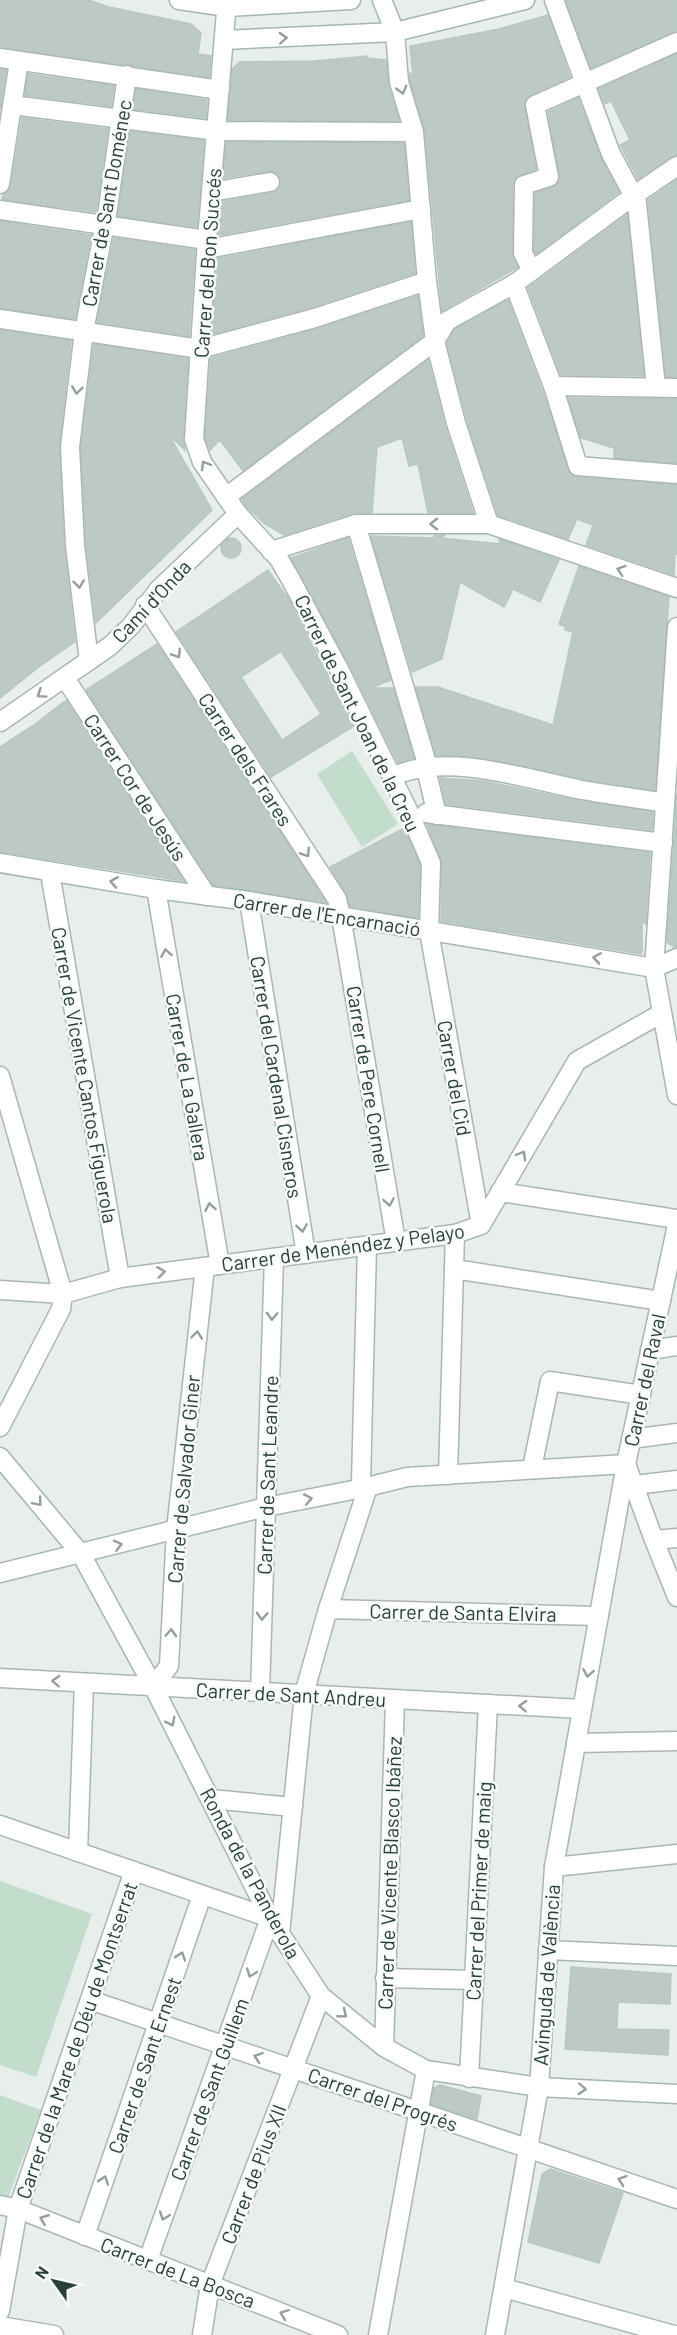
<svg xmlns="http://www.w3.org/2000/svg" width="677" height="2335" viewBox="0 0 677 2335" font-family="Barlow,sans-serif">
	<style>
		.pitch { fill: #c2ddcc }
		.building { fill: #bcc9c5; stroke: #b9c7c3; stroke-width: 1.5; fill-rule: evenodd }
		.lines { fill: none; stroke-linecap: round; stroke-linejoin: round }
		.street-casing { stroke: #a9b6b3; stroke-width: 21 }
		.secondary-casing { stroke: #a3b6b1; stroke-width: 21 }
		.street { stroke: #fff; stroke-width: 18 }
		.secondary { stroke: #fff; stroke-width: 18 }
		.oneway { stroke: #929f9d }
		.labels { text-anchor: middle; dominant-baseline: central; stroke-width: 5; stroke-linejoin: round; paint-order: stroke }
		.street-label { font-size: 20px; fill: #263f3b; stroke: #f7faf9 }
	</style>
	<rect width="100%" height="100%" fill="#e7eeec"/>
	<!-- pitch -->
	<g class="pitch">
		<polygon points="352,751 398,824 362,847 317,774"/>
		<polygon points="0,1881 92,1914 36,2077 0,2065"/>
		<polygon points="0,2095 41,2110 8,2198 0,2195"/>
	</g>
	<!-- building -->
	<g class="building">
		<polygon points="0,0 89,0 109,7 191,24 201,33 198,54 211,56 209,77 0,47"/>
		<polygon points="566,0 677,0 677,31 591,68"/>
		<polygon points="548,15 570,77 530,95 524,102 536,169 520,175 515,179 513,184 512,253 518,267 442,311 425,131 410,80 410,73 413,76 410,46 499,29"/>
		<polygon points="677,54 677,155 671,157 638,179 620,145 630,140 611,101 605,104 599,89"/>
		<polygon points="367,56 367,58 386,60 388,85 399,121 228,120 232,69 240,62 314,61"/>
		<polygon points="0,69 6,70 0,110"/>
		<polygon points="28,74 114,86 111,106 25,95"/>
		<polygon points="136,89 207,100 206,118 134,109"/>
		<polygon points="578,98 601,158 619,192 536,254 534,250 535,193 553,187 560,180 548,112"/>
		<polygon points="22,118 108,129 96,212 2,199 3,195 8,191 11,186"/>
		<polygon points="130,131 204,141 197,227 118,216"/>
		<polygon points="226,142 404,143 409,200 219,235 221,202 272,193 280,186 281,181 278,174 269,171 223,178"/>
		<polygon points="677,180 677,377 666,377 648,200"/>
		<polygon points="627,215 644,376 561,375 528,288"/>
		<polygon points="0,221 91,235 75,319 0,308"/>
		<polygon points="411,222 415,273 312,307 212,334 217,259"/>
		<polygon points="114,238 195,250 189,336 97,322"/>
		<polygon points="418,296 423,336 243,471 220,440 210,450 205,437 211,358 318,329"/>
		<polygon points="508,300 542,390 571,474 577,477 677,485 677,554 675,554 674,575 586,545 593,525 577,519 568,539 498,515 467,420 447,343 455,329"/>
		<polygon points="0,330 71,341 59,448 64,546 75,642 40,666 0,698"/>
		<polygon points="94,344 188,359 183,438 185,450 169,435 212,510 96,623 86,544 81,447"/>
		<polygon points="428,360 445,426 473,513 428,513 418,464 409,466 402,438 377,447 372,513 353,513 284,535 265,524 247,507 242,499"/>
		<polygon points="568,398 677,399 677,463 614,458 614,448 581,438"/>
		<polygon points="434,535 446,535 440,538 501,544 499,539 559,560 540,602 513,589 504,607 460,582 442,659 412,672 371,536 434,538"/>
		<circle cx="231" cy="548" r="10"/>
		<polygon points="348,538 391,680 371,688 393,688 414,758 398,763 350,666 291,558"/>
		<polygon points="579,566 669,597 655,790 584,779 488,759 436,755 416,687 438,687 553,725 573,632 565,630 566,627 559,624"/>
		<path d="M268,570L286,596V594L354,726L271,777L176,632ZM281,651L321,714L282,740L241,677Z"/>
		<polygon points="157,644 326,902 213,885 86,690"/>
		<polygon points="65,701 67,701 184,881 0,852 0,747 34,725"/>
		<polygon points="440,778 484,781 580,801 653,812 652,830 446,804"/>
		<polygon points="677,794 677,947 674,947 667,942"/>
		<polygon points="427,824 650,853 646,924 642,921 642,952 641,954 441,921 442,863"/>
		<polygon points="404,828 420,865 418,918 350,906 346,893 330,867"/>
		<polygon points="571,1967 671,1974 670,2004 618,2002 617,2029 669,2030 668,2055 565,2049"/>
		<polygon points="440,2085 481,2096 477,2119 431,2104 434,2088"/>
		<polygon points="550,2169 623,2193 599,2263 528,2242 542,2174"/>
	</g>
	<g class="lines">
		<defs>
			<g id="street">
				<polyline points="227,0 207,240 194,439 202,462 238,514 279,559 291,580 340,671 408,810 431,863 429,931 481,1225"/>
				<polyline points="382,0 395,32 399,82 414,132 427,281 435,341 456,423 489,524"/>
				<polyline points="554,0 611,154 630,189 636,194 656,387"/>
				<polyline points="0,58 220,90"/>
				<polyline points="12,105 217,131 414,132"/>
				<polyline points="0,184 19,61"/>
				<polyline points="211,192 270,182"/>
				<polyline points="0,210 207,240"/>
				<polyline points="207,249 421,209"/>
				<polyline points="532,271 523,253 524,185 549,177 535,105 677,42"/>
				<polyline points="514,284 553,386 578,466 677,474"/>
				<polyline points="0,319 200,349 315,318 427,281"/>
				<polyline points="553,386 677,388"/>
				<polyline points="226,497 435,341 447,321 514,284 636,194 677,166"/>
				<polyline points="356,524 428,767 427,773 437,815"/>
				<polyline points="271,551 356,524 489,524 677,588"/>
				<polyline points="145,605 337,899 341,916 396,1242"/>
				<polyline points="677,627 654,968 677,1095"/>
				<polyline points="89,661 75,545 70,447 84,331 108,208 127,75"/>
				<polyline points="65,678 207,896"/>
				<polyline points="0,722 110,646 131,626 159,589 238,514"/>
				<path d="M392,777C445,751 526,779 582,790C610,795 637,798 665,803"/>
				<polyline points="426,813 663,843"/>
				<polyline points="50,873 120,1278"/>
				<polyline points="156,889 220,1265"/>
				<polyline points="249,901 306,1254"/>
				<polyline points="0,1076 63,1294 61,1309 0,1427"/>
				<polyline points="500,1192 677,1219"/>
				<polyline points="454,1269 661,1301"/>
				<polyline points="0,1290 63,1294 120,1278 455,1234 481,1225 577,1061 662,1013"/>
				<polyline points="650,1350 677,1346"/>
				<polyline points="631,1439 677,1433"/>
				<polyline points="626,1464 654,1540 677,1597"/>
				<polyline points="532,1468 550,1381 641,1395"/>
				<polyline points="448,1475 455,1234"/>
				<polyline points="635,1485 677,1480"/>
				<polyline points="654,1540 677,1538"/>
				<polyline points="0,1573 266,1507 363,1488 407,1477 626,1464"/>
				<polyline points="328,1609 599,1616"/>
				<polyline points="0,1678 582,1709"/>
				<polyline points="153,1686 169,1666 176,1530 205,1267"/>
				<polyline points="260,1692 274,1258"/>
				<polyline points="576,1743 677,1741"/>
				<polyline points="211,1799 293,1807"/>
				<polyline points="0,1825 270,1918 148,2260"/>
				<polyline points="78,1852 84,1683"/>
				<polyline points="554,1867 677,1854"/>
				<polyline points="280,1934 304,1694 328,1609 366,1493 361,1483 367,1246"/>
				<polyline points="548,1950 677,1956"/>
				<polyline points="385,1978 474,1980"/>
				<polyline points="90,2000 677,2199"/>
				<polyline points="384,2047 395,1700"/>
				<polyline points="469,2078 488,1704"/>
				<polyline points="0,2205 18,2209 338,2335"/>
				<polyline points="85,2236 202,1895"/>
				<polyline points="504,2288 674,2335"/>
				<polyline points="0,2311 18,2209 134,1871"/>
				<polyline points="0,2326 54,2335"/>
				<polyline points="202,2335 210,2285 321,1996"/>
				<polyline points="378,2335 426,2070"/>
				<polyline points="495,2335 539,2087 554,1867 626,1464 677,1225"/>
			</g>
			<g id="secondary">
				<polyline points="179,0 227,7 351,0"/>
				<polyline points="224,40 395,32 525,0"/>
				<polyline points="0,863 156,889 249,901 654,968 677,958"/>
				<polyline points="0,1457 81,1554 153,1686 270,1918 321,1996 384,2047 426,2070 539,2087 677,2094"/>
			</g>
		</defs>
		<!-- street casing -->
		<use href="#street" class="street-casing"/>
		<!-- secondary casing -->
		<use href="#secondary" class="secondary-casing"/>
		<!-- street -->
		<use href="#street" class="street"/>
		<!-- secondary -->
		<use href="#secondary" class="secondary"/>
	</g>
	<!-- one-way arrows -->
	<defs><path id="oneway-chevron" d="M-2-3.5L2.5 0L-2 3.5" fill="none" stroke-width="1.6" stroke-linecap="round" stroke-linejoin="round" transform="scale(1.5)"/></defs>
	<g class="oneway">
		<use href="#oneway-chevron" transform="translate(283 38) rotate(-3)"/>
		<use href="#oneway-chevron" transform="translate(402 90) rotate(74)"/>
		<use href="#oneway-chevron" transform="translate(77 390) rotate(97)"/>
		<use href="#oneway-chevron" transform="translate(205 465) rotate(-120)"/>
		<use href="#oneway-chevron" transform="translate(434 524) rotate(180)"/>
		<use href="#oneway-chevron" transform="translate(621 570) rotate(-162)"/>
		<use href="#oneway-chevron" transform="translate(79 584) rotate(84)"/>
		<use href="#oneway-chevron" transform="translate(177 654) rotate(57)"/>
		<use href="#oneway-chevron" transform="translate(41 694) rotate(146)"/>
		<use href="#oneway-chevron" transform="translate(306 853) rotate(57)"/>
		<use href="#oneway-chevron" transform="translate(114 882) rotate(-171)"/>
		<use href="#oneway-chevron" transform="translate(166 953) rotate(-100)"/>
		<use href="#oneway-chevron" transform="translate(597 958) rotate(-171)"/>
		<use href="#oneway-chevron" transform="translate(522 1155) rotate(-60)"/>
		<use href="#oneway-chevron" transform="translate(389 1202) rotate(81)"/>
		<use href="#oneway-chevron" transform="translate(210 1207) rotate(-100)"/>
		<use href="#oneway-chevron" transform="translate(302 1228) rotate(81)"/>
		<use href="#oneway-chevron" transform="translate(161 1272) rotate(-7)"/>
		<use href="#oneway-chevron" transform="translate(272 1316) rotate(92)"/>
		<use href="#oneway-chevron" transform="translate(197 1335) rotate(-84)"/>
		<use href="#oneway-chevron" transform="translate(308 1499) rotate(-11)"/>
		<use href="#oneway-chevron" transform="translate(38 1502) rotate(50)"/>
		<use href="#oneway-chevron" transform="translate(118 1545) rotate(-14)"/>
		<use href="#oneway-chevron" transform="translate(262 1616) rotate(92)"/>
		<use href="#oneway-chevron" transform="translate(171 1633) rotate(-87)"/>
		<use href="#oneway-chevron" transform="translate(588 1673) rotate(100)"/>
		<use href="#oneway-chevron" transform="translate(56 1681) rotate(-177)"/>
		<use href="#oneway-chevron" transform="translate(523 1706) rotate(-177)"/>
		<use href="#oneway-chevron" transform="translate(171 1722) rotate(63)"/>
		<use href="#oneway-chevron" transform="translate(181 1956) rotate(-71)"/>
		<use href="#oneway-chevron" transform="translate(251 1973) rotate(110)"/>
		<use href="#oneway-chevron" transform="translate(343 2014) rotate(39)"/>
		<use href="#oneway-chevron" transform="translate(258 2057) rotate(-161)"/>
		<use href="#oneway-chevron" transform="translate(582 2089) rotate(3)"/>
		<use href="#oneway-chevron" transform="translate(104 2180) rotate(-71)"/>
		<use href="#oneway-chevron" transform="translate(622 2180) rotate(-161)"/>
		<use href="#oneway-chevron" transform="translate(164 2216) rotate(110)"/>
		<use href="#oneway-chevron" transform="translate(44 2219) rotate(-158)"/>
		<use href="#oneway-chevron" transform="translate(284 2314) rotate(-159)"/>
	</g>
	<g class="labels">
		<!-- street labels -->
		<g class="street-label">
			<text transform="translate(106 203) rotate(-80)">Carrer de Sant Doménec</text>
			<text transform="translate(207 263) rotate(-86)">Carrer del Bon Succés</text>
			<text transform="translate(151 601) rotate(-47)">Camí d'Onda</text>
			<text transform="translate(358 713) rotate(64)">Carrer de Sant Joan de la Creu</text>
			<text transform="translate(246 759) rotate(57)">Carrer dels Frares</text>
			<text transform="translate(136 787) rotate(57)">Carrer Cor de Jesús</text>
			<text transform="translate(327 914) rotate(9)">Carrer de l'Encarnació</text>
			<text transform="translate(85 1075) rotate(80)">Carrer de Vicente Cantos Figuerola</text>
			<text transform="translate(188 1077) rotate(80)">Carrer de La Gallera</text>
			<text transform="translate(277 1077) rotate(81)">Carrer del Cardenal Cisneros</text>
			<text transform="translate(455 1078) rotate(80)">Carrer del Cid</text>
			<text transform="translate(369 1079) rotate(81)">Carrer de Pere Cornell</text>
			<text transform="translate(343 1247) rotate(-8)">Carrer de Menéndez y Pelayo</text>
			<text transform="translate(644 1380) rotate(-78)">Carrer del Raval</text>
			<text transform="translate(267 1475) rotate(-88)">Carrer de Sant Leandre</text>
			<text transform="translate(183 1479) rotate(-85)">Carrer de Salvador Giner</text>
			<text transform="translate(463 1612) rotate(1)">Carrer de Santa Elvira</text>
			<text transform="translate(291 1694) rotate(3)">Carrer de Sant Andreu</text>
			<text transform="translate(251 1873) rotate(62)">Ronda de la Panderola</text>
			<text transform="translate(389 1873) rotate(-88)">Carrer de Vicente Blasco Ibáñez</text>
			<text transform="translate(478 1891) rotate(-87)">Carrer del Primer de maig</text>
			<text transform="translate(546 1975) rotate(-86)">Avinguda de València</text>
			<text transform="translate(76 2040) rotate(-71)">Carrer de la Mare de Déu de Montserrat</text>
			<text transform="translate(144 2065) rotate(-71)">Carrer de Sant Ernest</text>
			<text transform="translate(209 2089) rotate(-70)">Carrer de Sant Guillem</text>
			<text transform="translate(383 2099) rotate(19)">Carrer del Progrés</text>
			<text transform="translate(253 2174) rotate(-69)">Carrer de Pius XII</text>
			<text transform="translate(178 2272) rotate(21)">Carrer de La Bosca</text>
		</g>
	</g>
	<!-- north arrow -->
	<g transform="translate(54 2281) rotate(304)" stroke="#f7faf9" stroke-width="4.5" paint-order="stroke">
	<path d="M0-4.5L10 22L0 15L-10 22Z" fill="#263f3b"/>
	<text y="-9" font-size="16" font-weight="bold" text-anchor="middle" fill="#263f3b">N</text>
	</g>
</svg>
